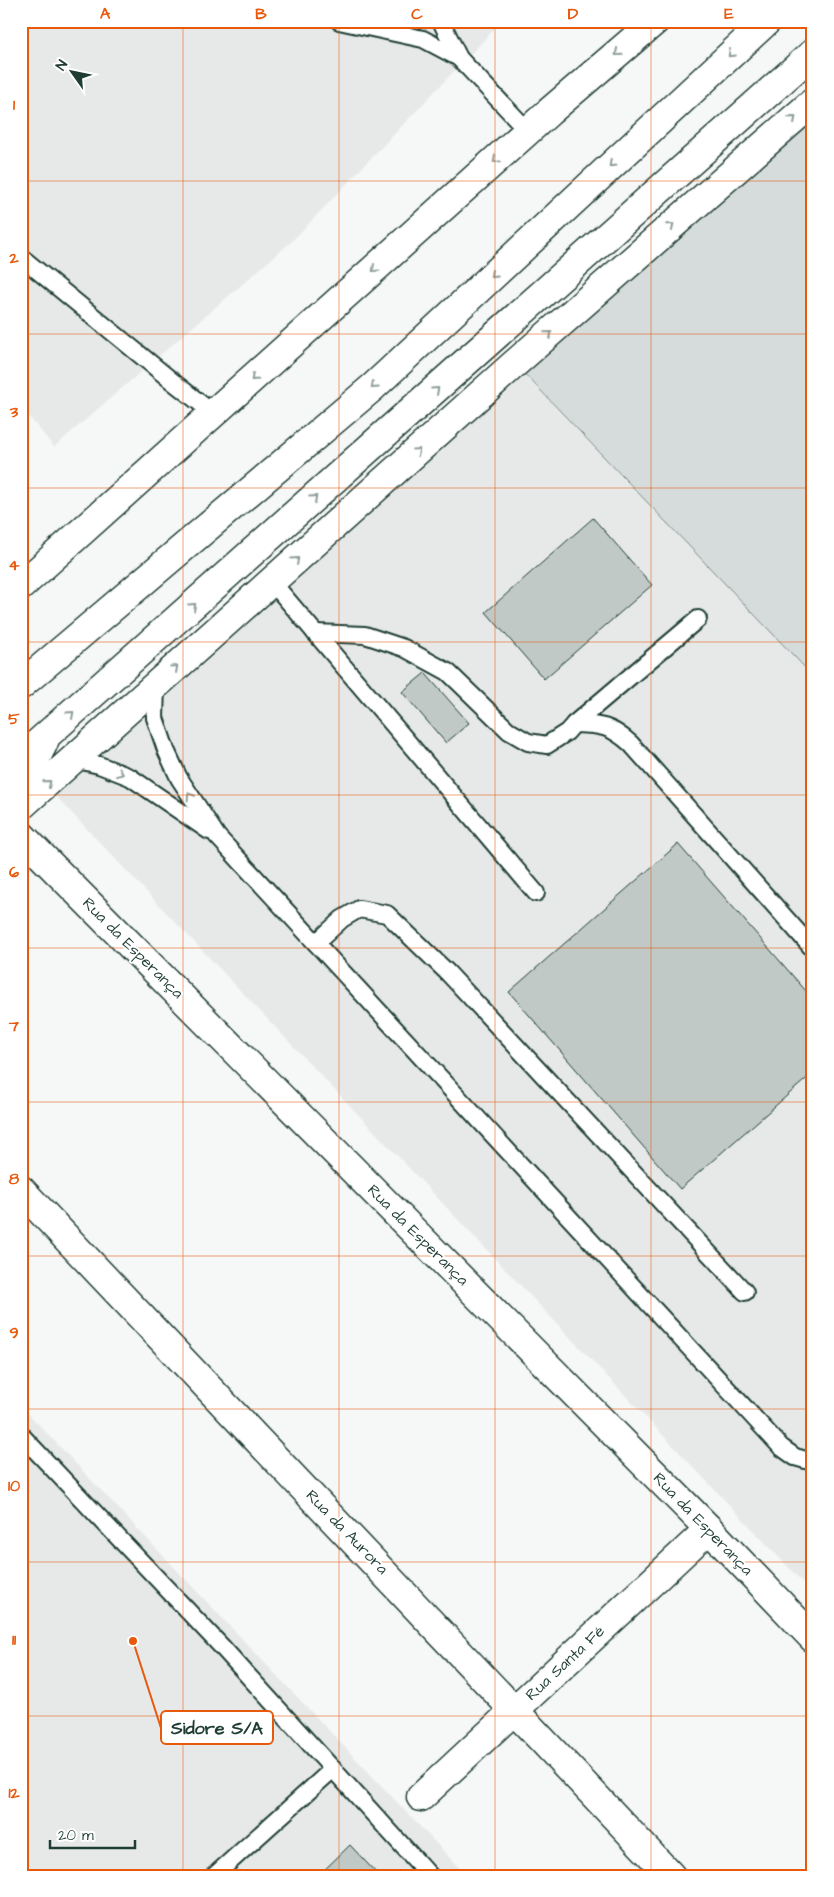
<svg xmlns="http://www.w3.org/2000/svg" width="834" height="1897" viewBox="0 0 834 1897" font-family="'Architects Daughter',sans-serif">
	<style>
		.built { fill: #e6e9e8 }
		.green { fill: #d6dcdb; stroke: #7a8c88 }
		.building { fill: #c0c9c6; stroke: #1f3d34 }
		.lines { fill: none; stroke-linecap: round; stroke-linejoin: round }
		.lane-casing { stroke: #1f3d34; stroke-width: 20 }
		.street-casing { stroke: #1f3d34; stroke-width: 31 }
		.highway-casing { stroke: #1f3d34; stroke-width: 31 }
		.lane { stroke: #fff; stroke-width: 16 }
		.street { stroke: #fff; stroke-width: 28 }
		.highway { stroke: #fff; stroke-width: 28 }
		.oneway { stroke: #8f9e9a }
		.grid { fill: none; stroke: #e8590c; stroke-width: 1; stroke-opacity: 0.55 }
		.labels { text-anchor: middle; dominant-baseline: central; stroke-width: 4; stroke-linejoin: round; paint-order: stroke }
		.street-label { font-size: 16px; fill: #1f3d34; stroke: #fff }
		.leader { fill: none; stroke: #e8590c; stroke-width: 2 }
		.callout-dot { fill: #e8590c; stroke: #fff; stroke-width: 2 }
		.callout { fill: #fff; stroke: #e8590c; stroke-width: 2 }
		.callout-label { font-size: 18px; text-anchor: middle; font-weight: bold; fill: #1f3d34 }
		.neatline { fill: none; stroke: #e8590c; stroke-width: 2 }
		.grid-label { font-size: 16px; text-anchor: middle; font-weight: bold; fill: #e8590c }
	</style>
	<rect width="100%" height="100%" fill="#f6f7f7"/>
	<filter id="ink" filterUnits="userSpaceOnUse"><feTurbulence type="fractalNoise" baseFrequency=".02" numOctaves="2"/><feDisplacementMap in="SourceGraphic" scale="10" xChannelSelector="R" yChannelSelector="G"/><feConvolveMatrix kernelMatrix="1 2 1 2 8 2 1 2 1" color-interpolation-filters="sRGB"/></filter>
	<g filter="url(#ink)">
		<!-- built -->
		<g class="built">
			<polygon points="21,21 502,21 291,242 54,447 21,407"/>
			<polygon points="520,370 813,676 813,1593 47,787"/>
			<polygon points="21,1406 467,1876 21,1876"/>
		</g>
		<!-- green -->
		<polygon class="green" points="813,111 813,676 521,370"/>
		<!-- building -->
		<g class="building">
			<polygon points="593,518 652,585 544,679 486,612"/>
			<polygon points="425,673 469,723 446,743 402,692"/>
			<polygon points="678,844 813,999 813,1073 680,1189 509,992"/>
			<polygon points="350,1845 379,1876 318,1876"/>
		</g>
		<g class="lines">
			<defs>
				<g id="lane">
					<polyline points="339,21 423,39 459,58 528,131"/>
					<polyline points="441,21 459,58"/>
					<polyline points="21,257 172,381 214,414"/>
					<polyline points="272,582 536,893"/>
					<path d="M315,633L365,635L404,648L448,672L509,731L528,742L547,745L567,732L574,724C601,725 610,725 631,744L813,949"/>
					<polyline points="156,686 155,718 166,750 179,778 217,836 781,1447 795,1457 813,1462"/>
					<polyline points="574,724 698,619"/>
					<polyline points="74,759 99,765 130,777 209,831"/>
					<polyline points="316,943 342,919 359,909 387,914 448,973 745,1292"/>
					<polyline points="21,1435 222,1647 430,1876"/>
					<polyline points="214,1876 333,1769"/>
				</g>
				<g id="street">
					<polyline points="21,586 549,112 655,21"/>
					<polyline points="21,806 512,366 813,102"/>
					<polyline points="21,835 709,1529 813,1638"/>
					<polyline points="21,1190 671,1876"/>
					<polyline points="421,1797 709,1529"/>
				</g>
				<g id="highway">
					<polyline points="21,685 373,387 767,21"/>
					<polyline points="21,758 813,53"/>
					<polyline points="21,788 44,742"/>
				</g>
			</defs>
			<!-- lane casing -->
			<use href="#lane" class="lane-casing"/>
			<!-- street casing -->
			<use href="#street" class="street-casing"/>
			<!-- highway casing -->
			<use href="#highway" class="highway-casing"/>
			<!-- lane -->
			<use href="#lane" class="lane"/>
			<!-- street -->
			<use href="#street" class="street"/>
			<!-- highway -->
			<use href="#highway" class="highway"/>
		</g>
		<!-- one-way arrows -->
		<defs><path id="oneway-chevron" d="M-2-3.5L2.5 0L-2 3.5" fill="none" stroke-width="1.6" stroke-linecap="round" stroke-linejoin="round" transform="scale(1.25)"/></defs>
		<g class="oneway">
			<use href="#oneway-chevron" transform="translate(618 53) rotate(140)"/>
			<use href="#oneway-chevron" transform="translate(731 54) rotate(137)"/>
			<use href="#oneway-chevron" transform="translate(793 119) rotate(-41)"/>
			<use href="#oneway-chevron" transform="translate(496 160) rotate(138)"/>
			<use href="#oneway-chevron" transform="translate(612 164) rotate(137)"/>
			<use href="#oneway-chevron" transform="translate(671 226) rotate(-41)"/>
			<use href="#oneway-chevron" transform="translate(375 269) rotate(138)"/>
			<use href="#oneway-chevron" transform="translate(493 275) rotate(137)"/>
			<use href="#oneway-chevron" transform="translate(549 334) rotate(-41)"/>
			<use href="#oneway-chevron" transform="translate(254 378) rotate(138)"/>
			<use href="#oneway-chevron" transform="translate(374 386) rotate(138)"/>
			<use href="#oneway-chevron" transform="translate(436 390) rotate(-42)"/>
			<use href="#oneway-chevron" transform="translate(417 451) rotate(-42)"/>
			<use href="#oneway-chevron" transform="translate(314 498) rotate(-42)"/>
			<use href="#oneway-chevron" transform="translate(296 560) rotate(-42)"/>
			<use href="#oneway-chevron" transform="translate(193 606) rotate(-42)"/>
			<use href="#oneway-chevron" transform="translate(175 668) rotate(-42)"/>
			<use href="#oneway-chevron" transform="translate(71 714) rotate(-42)"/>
			<use href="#oneway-chevron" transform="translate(120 773) rotate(22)"/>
			<use href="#oneway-chevron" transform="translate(48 783) rotate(-41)"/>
			<use href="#oneway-chevron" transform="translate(190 796) rotate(-122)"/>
		</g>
	</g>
	<!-- grid -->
	<path class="grid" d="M183,21V1876M339,21V1876M495,21V1876M651,21V1876M21,181H813M21,334H813M21,488H813M21,642H813M21,795H813M21,948H813M21,1102H813M21,1256H813M21,1409H813M21,1562H813M21,1716H813"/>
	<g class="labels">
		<!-- street labels -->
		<g class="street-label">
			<text transform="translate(133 948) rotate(45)">Rua da Esperança</text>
			<text transform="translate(418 1235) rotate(45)">Rua da Esperança</text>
			<text transform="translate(703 1524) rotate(46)">Rua da Esperança</text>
			<text transform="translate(347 1532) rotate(46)">Rua da Aurora</text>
			<text transform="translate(565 1663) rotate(-43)">Rua Santa Fé</text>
		</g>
	</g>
	<!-- callouts -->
	<path class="leader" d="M133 1641L161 1728"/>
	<circle class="callout-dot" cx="133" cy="1641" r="5"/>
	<rect class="callout" x="161" y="1711" width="112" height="33" rx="5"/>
	<g class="callout-label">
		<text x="217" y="1734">Sidore S/A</text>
	</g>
	<!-- margin -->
	<rect width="834" height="1897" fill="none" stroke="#fff" stroke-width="55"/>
	<!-- north arrow -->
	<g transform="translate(72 72) rotate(303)" stroke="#ffffff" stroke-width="4" paint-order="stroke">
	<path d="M0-4L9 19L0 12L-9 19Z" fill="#1f3d34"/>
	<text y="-8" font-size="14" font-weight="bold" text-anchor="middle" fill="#1f3d34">N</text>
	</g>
	<!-- scale -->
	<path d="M50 1840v8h85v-8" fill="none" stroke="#1f3d34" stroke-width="2.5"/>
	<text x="58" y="1840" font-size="15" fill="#1f3d34" stroke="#ffffff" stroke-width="4" paint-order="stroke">20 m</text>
	<rect x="28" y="28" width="778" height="1842" class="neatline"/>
	<g class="grid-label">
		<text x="105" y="19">A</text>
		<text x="261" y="19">B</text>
		<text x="417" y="19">C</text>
		<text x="573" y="19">D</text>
		<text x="729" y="19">E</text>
		<text x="14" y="110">1</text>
		<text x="14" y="263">2</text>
		<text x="14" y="417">3</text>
		<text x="14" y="570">4</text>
		<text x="14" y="724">5</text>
		<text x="14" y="877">6</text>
		<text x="14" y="1031">7</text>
		<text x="14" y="1184">8</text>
		<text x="14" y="1338">9</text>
		<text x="14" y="1491">10</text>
		<text x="14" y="1645">11</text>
		<text x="14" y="1798">12</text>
	</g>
</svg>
